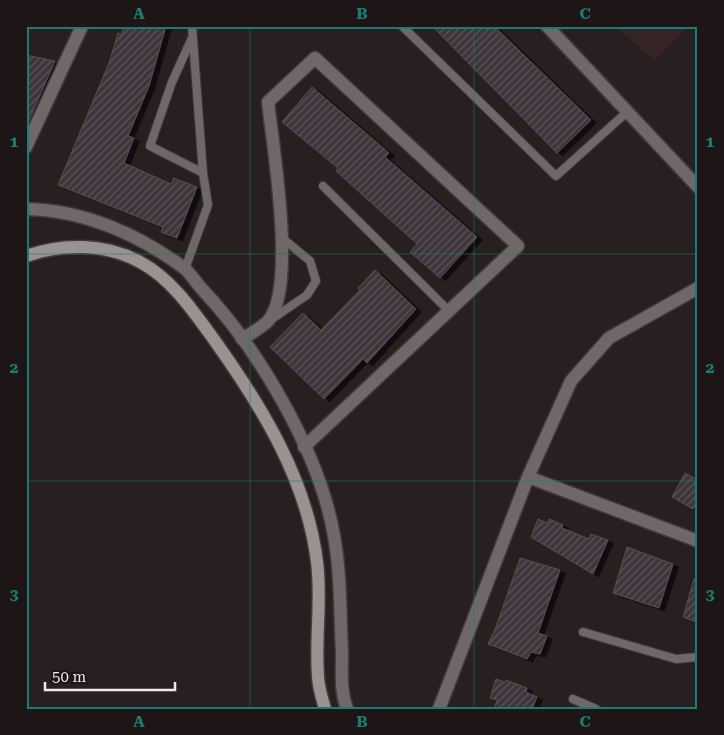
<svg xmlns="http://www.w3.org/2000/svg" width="724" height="735" viewBox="0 0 724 735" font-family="'Roboto Serif',serif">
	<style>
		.built { fill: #352527 }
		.building { fill: url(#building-hatch); stroke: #574d52; filter: url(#shadow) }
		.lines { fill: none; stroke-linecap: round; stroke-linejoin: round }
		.lane-casing { stroke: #443b3c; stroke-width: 10 }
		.street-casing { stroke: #443b3c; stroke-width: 15 }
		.secondary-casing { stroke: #443b3c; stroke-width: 15 }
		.lane { stroke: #6e6968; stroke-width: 8 }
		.street { stroke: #6e6968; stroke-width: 12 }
		.secondary { stroke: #999290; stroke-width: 12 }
		.grid { fill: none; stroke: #1a7c74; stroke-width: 1; stroke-opacity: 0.55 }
		.neatline { fill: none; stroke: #1a7c74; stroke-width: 2 }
		.grid-label { font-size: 16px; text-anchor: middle; font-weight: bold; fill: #1a7c74 }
	</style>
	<defs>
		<pattern id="building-hatch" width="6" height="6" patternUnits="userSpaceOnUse" patternTransform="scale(1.25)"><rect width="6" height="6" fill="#3e363a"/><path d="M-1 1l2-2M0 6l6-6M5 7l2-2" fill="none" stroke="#5a5357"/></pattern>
		<filter id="shadow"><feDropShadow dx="5.5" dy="3" stdDeviation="0" flood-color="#0009"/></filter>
	</defs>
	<rect width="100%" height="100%" fill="#281f20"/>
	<!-- built -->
	<polygon class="built" points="615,26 689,26 654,60"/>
	<!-- building -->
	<g class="building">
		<polygon points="124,26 166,26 149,86 128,136 134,138 124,163 171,184 174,178 197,187 177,238 161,232 163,227 58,185 109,63 118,33 122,34"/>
		<polygon points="432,26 494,26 591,120 557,153"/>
		<polygon points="26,55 55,61 26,127"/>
		<polygon points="312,87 389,153 385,157 477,237 440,278 410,252 417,244 336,171 338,168 282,122"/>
		<polygon points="375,270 416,309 367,363 363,359 324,399 270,347 303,313 321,330 360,290 358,288"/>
		<polygon points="685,473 698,480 698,502 693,509 672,497"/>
		<polygon points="538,519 547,523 549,519 563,525 562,528 589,539 591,534 608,540 593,574 531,537"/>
		<polygon points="627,547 673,564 659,608 613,593"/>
		<polygon points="520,558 560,570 538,633 547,636 540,654 531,652 527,659 488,644 496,627"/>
		<polygon points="694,579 698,580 698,623 683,617"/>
		<polygon points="496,679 505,682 506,680 527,688 526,692 537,697 532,709 494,709 497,700 490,698"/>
	</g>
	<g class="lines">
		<defs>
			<g id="lane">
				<polyline points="402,26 556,176 627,112"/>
				<polyline points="192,38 172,82 150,146 203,173"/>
				<polyline points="323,186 449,311"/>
				<polyline points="185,269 208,205 203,173 192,26"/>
				<polyline points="272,319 307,295 316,281 310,261 281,237"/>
				<polyline points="583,632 676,659 698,657"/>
				<polyline points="573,699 596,709"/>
			</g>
			<g id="street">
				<polyline points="547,26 698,187"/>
				<polyline points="26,147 82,26"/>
				<path d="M26,209C83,210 138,234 184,268C190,273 195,281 201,288C258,348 320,453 334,536C341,574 340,614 342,653C342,672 340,690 347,709"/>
				<path d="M242,339C250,334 261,328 268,321C297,288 273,147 268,102L315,58L518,246L304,447"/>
				<polyline points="528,477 698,541"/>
				<polyline points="439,709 528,477 571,381 609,338 698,288"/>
			</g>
			<path id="secondary" d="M26,256C63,243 105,243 140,262C172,279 194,312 215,341C262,407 307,480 317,562C322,599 315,638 318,676C318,686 322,698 325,709"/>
		</defs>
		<!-- lane casing -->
		<use href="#lane" class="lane-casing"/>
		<!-- street casing -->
		<use href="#street" class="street-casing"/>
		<!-- secondary casing -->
		<use href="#secondary" class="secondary-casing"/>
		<!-- lane -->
		<use href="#lane" class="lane"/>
		<!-- street -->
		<use href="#street" class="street"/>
		<!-- secondary -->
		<use href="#secondary" class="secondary"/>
	</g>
	<!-- grid -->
	<path class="grid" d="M250,26V709M474,26V709M26,254H698M26,481H698"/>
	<!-- border -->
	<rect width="724" height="735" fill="none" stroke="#1e1616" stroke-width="55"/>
	<!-- scale -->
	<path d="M45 682v8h130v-8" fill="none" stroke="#f0e9ea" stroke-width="2.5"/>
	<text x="52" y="682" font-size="15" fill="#f0e9ea" stroke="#1e1616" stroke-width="4" paint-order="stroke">50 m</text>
	<rect x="28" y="28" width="668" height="680" class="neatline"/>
	<g class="grid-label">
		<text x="139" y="19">A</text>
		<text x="362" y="19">B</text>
		<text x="585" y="19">C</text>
		<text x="14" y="147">1</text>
		<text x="710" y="147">1</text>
		<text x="14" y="373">2</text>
		<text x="710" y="373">2</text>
		<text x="14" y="600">3</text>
		<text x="710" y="600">3</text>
		<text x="139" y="727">A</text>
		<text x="362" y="727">B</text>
		<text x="585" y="727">C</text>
	</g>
</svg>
